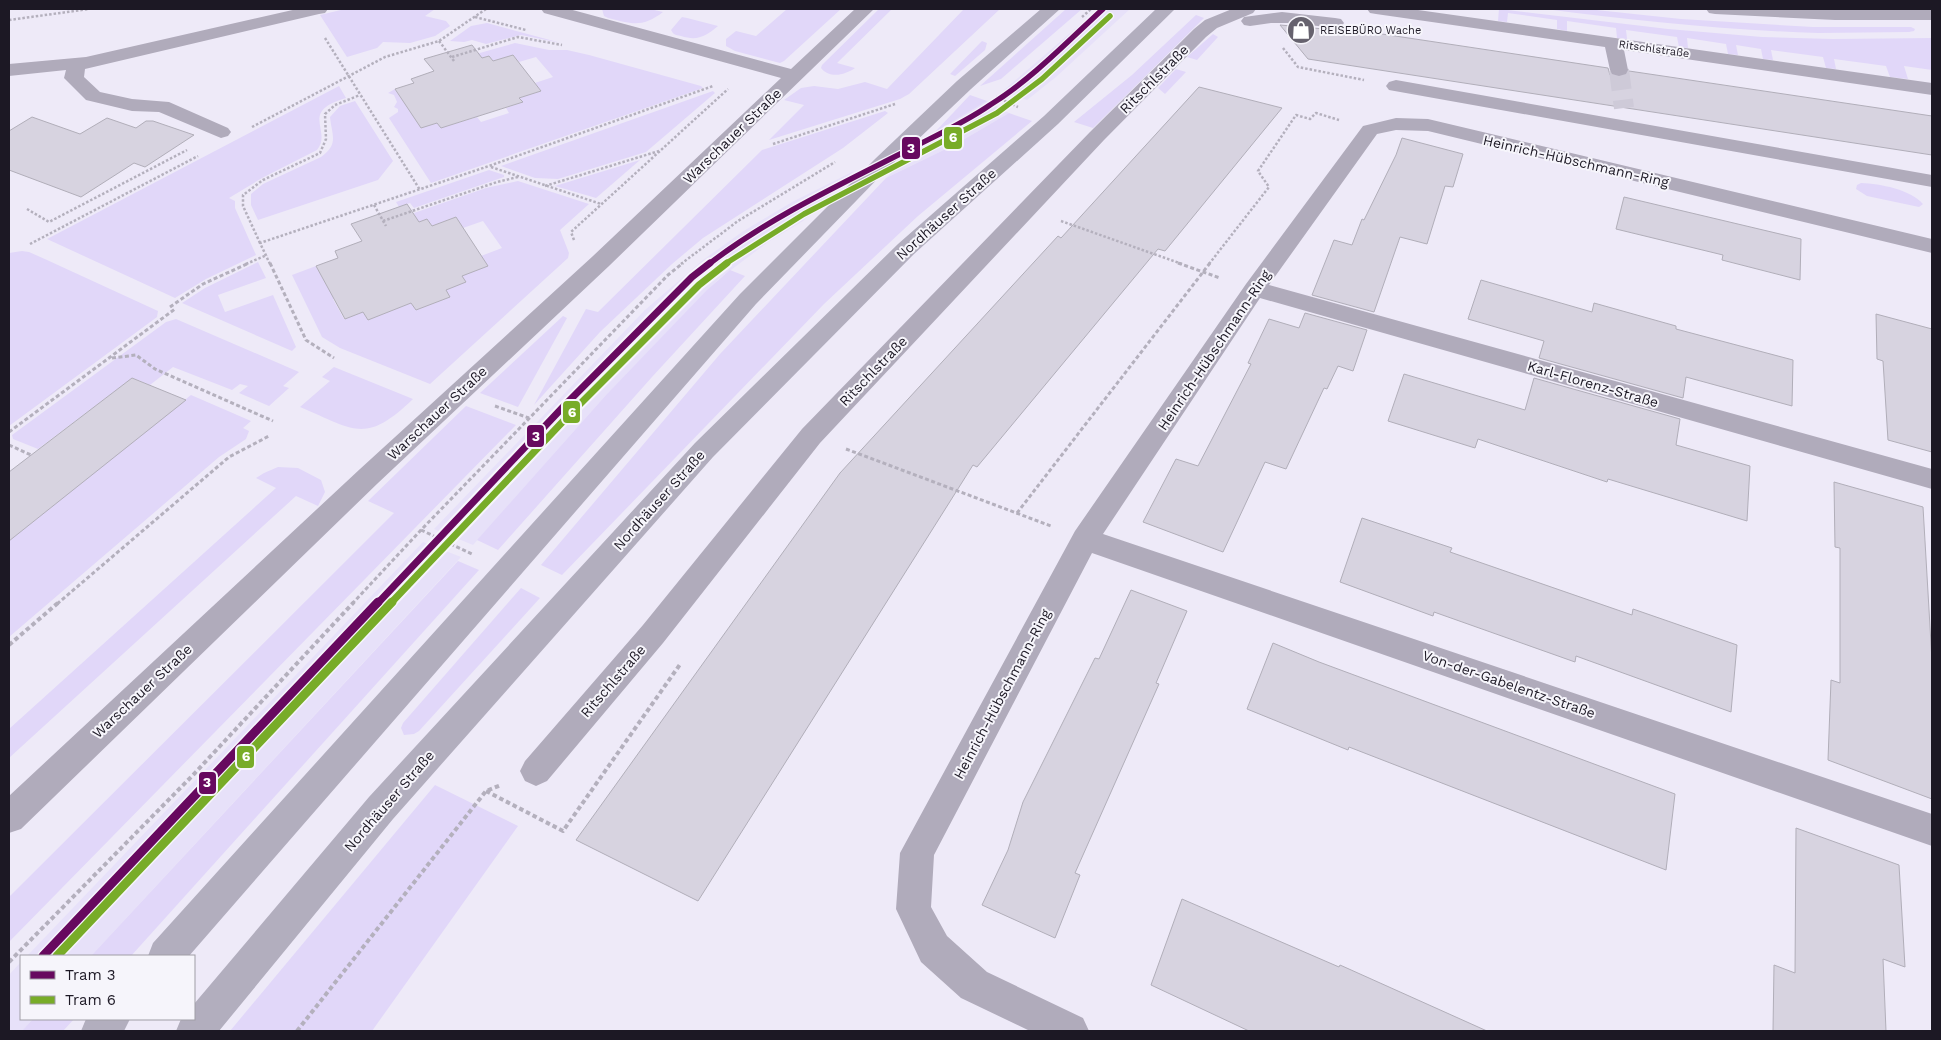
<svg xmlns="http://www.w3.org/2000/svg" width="1941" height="1040" viewBox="0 0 1941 1040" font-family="'Work Sans',sans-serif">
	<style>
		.built { fill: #e7e1f9 }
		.green { fill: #e1d7f9 }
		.building { fill: #d7d3e0; stroke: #b1aeb9 }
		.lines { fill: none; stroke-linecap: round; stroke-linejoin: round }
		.minor-tunnel { stroke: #cecad8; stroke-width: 20; stroke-dasharray: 20 10; stroke-linecap: butt }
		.path-far2 { stroke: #b4b0bd; stroke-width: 2.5; stroke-dasharray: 2.5 2; stroke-linecap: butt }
		.path-far1 { stroke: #b4b0bd; stroke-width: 3; stroke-dasharray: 4 2.5; stroke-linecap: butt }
		.path { stroke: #b4b0bd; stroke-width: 4; stroke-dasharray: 4.5 3; stroke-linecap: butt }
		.minor { fill: #b0abbb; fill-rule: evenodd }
		.major { fill: #b2aebe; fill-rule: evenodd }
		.tram-1-far2-casing { stroke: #f6f5fb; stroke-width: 8 }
		.tram-1-far1-casing { stroke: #f6f5fb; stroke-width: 11 }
		.tram-1-casing { stroke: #f6f5fb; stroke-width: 12 }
		.tram-2-far2-casing { stroke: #f6f5fb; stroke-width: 8 }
		.tram-2-far1-casing { stroke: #f6f5fb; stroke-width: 11 }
		.tram-2-casing { stroke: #f6f5fb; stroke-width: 12 }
		.tram-1-far2 { stroke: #67095f; stroke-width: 5.5 }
		.tram-1-far1 { stroke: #67095f; stroke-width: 7 }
		.tram-1 { stroke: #67095f; stroke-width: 9 }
		.tram-2-far2 { stroke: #78ac28; stroke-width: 5.5 }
		.tram-2-far1 { stroke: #78ac28; stroke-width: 7 }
		.tram-2 { stroke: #78ac28; stroke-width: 9 }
		.labels { text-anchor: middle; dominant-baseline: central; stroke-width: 4; stroke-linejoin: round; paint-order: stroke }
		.far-poi-label { font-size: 11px; fill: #1c1824; stroke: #f6f5fb; text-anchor: start }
		.far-street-label { font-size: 11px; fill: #1c1824; stroke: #f6f5fb }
		.street-label { font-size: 14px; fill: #1c1824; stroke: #f6f5fb }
		.line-badge { stroke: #f6f5fb; stroke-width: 2 }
		.badge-label { font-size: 14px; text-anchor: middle; font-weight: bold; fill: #fff }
	</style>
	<rect width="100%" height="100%" fill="#eeeaf8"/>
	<!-- built -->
	<g class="built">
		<polygon points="1098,9 1130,9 1056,77 1027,100 1003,91"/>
		<polygon points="987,101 1009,113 956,144 886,178 935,132"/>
		<polygon points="854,171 803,221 768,242 719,279 708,290 606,395 473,545 434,529 645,310 703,260 742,232 792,202"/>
		<polygon points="423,542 461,557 91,956 27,956"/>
		<polygon points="21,962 21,1019 33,1019 22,1031 9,1031 9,975"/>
	</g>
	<!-- green -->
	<g class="green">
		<polygon points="345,9 435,9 425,16 446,21 450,26 435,36 410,43 383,42 377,48 347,57 320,15"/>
		<path d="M602,9H650L663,12C642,28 632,24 608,18L604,16Z"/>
		<polygon points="787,9 841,9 784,61 780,63 735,51 726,46 726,39 736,31 756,36"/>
		<path d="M879,9H892L837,63L855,68C845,75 830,79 821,68L822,65Z"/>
		<polygon points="964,9 1000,9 909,94 900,99 769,140 804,105 784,100 801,88 814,86 838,89 865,82 887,89"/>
		<polygon points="1066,9 1082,9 1001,79 980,86"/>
		<polygon points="1499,9 1668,29 1762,37 1833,39 1932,38 1932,70 1904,66 1908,79 1890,77 1886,66 1834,59 1836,69 1826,68 1823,57 1771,50 1773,60 1763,59 1761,49 1736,45 1738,55 1728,54 1726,44 1687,38 1688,48 1679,47 1677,37 1626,30 1627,39 1617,38 1616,28 1567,21 1567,31 1557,29 1557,20 1508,13 1507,22 1498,21"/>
		<path d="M1545,9H1587L1681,19L1813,27H1911L1915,29L1914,31L1909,32C1879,32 1848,33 1818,33C1727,30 1636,21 1545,9Z"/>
		<polygon points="1196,15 1204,18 1093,128 1074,122 1132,75"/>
		<path d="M682,17L687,18L718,26C705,37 697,41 681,36C675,35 673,34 671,30Z"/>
		<polygon points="487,23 561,43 521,35 486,44 472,40 464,42 450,41 471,26"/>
		<polygon points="1213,34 1218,37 1197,60 1187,57"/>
		<polygon points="982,41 987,43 985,50 955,76 950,74"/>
		<polygon points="515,43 549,50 567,50 589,55 701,86 703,88 431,183 389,118 398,112 398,109 394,107 397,102 394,95 388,93 395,89 421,128 437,123 441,128 477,117 481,122 509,113 506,108 522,102 519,98 541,91 535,83 553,77 536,57 519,62 513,55 493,61 489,56 472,61 469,56"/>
		<polygon points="1176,69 1186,72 1165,94 1158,88"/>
		<path d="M339,86L346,98C298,112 333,130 317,150L262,178L229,198L235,201V208L256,255L206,279L175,298L47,239Z"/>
		<polygon points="713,91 715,93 646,152 558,179 535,178 501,166"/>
		<polygon points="970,95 987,101 935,132"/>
		<path d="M355,101L393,161L378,180L258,220L251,205V194L263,184L321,157C339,144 332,136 330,117L340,106Z"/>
		<polygon points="885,111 888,113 843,148 703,238 672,264 600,332 534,405 586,309 598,312 762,150"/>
		<polygon points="1009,113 1032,121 918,216 824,304 562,575 541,565 720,354 886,178 956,144"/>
		<polygon points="640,160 596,198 555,186"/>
		<polygon points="489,170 504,175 504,177 414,208 410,203 399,207 396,202"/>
		<polygon points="518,181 589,204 560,230 569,253 568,258 430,384 340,348 322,337 292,275 316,266 327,286 341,295 333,299 344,319 363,312 368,320 411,303 416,310 450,297 446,290 466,282 462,276 487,266 481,256 502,248 483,221 463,228 456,217 432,226 427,219 408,226 415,216 414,213 486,188"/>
		<path d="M1861,183C1881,184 1909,189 1923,204L1919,207L1867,196L1856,189L1857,185Z"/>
		<polygon points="22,251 29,252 47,260 158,311 157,317 9,426 9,253"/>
		<polygon points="258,262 266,278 218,295 225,312 273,295 296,347 292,351 182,303 205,288"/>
		<polygon points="730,270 745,276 652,377 498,550 477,540 606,395 707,290"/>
		<polygon points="563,316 567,318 518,407 480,393"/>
		<polygon points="176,319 299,372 283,386 289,388 269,406 239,393 248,386 240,384 232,390 173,367 150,385 132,378 38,449 13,439 12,435 166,322"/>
		<path d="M334,367L413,399C365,445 355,430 300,407L330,381L322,377Z"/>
		<polygon points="191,395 251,421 243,428 249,431 246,439 219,457 9,637 9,541"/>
		<polygon points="466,406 516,425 9,942 9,897 394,513 368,501"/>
		<polygon points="278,467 298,468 321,480 325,492 318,506 296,496 9,758 9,729 276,488 256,478 264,473"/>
		<polygon points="458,561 479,570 131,956 91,956"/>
		<polygon points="521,588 540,598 419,731 414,734 404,735 401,728 403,723"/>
		<polygon points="435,785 518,826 372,1031 230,1031"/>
		<polygon points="33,1019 74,1019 63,1031 22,1031"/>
	</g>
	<!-- building -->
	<g class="building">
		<polygon points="1280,25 1335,30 1342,28 1608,68 1610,75 1618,78 1627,76 1629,71 1932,116 1932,155 1308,59"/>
		<polygon points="472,45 482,58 489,56 493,61 513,55 541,91 519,98 523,102 441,128 437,123 421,128 395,89 414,83 411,79 434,71 424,59"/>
		<polygon points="1199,87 1282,108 1165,251 1158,249 977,467 973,465 698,901 576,840 840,473 1058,236 1061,238"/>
		<polygon points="32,117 80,134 107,118 136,128 146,121 153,121 194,135 145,167 134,163 81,197 9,170 9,131"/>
		<polygon points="1402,138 1463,154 1453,187 1445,186 1427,244 1400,237 1374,312 1312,295 1334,240 1352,245 1362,219 1364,220 1396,155"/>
		<polygon points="1624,197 1801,239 1800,280 1722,260 1723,255 1616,229"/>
		<polygon points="407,204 419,222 427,219 432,226 456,217 488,266 462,276 466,282 446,290 450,297 416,310 411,303 368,320 363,312 345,319 316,266 338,258 335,251 362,241 351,224"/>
		<polygon points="1481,280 1592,312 1594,303 1676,326 1676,329 1793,360 1792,406 1686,377 1683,398 1539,358 1544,341 1468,319"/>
		<polygon points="1305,313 1367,330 1353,371 1338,366 1327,389 1324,388 1286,469 1265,462 1223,552 1143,522 1176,459 1198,466 1251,364 1248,363 1269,319 1299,328"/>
		<polygon points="1876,314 1932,329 1932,452 1888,440 1883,361 1877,359"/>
		<polygon points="1404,374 1525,410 1534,378 1680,419 1676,445 1750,466 1747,521 1608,479 1607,482 1478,439 1475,448 1388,421"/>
		<polygon points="132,378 186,400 9,541 9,472"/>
		<polygon points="1834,482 1923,507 1932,661 1932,799 1828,760 1831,680 1840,683 1840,548 1835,547"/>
		<polygon points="1362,518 1452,548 1450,552 1632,615 1633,609 1737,645 1731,712 1576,656 1575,662 1434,612 1433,616 1340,582"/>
		<polygon points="1131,590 1187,611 1156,683 1159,684 1075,873 1080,875 1055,938 982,905 1008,850 1023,802 1095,658 1099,659"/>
		<polygon points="1273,643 1319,662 1675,794 1666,870 1349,747 1348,750 1247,709"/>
		<polygon points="1796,828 1899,865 1905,967 1883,959 1886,1031 1773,1031 1774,965 1795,973"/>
		<polygon points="1182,899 1339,967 1340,965 1487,1031 1249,1031 1151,985"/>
	</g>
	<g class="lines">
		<!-- minor-tunnel -->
		<polyline class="minor-tunnel" points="1619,70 1624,108"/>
		<!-- path-far2 -->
		<g class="path-far2">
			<polyline points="475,17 526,30"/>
			<polyline points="1082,17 1091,9"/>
			<polyline points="9,20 89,9"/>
			<polyline points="325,38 420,190"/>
			<polyline points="439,41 454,61"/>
			<polyline points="1283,48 1298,67 1364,80"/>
			<polyline points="452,57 518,37 562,45"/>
			<polyline points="996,97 1018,107"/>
			<polyline points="252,127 385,57 439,41 486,9"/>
			<polyline points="773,144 895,104"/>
			<polyline points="491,167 601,204"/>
			<polyline points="545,186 659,151"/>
			<polyline points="374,205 386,226"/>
			<polyline points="27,209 49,222 187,150"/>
			<polyline points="383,221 497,182 518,177"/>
			<polyline points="1061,221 1182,264"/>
			<polyline points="574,240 571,232 728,89"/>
			<polyline points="260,243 243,206 243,195 263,180 320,153 326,139 325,114 335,105 360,95"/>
			<polyline points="30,244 198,156"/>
			<polyline points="246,264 267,255"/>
			<polyline points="270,264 260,243 489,166 713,86"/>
			<polyline points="681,264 738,221 835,162"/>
			<polyline points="1209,264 1269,187 1258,171 1296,115 1310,119 1316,113 1339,120"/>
		</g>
		<!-- path-far1 -->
		<g class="path-far1">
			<polyline points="270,263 306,340 334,358"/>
			<polyline points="1178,263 1220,278"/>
			<polyline points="170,307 203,284 249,263"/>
			<polyline points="112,358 136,355 155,369 273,421"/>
			<polyline points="495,406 529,418"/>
			<polyline points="9,432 175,309"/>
			<polyline points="9,445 31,455"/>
			<polyline points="846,449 1051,526"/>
			<polyline points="1017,513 1210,263"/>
			<polyline points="421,530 472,554"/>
			<polyline points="57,604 229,457 269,436"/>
			<polyline points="352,604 421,530 668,275 683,263"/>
		</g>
		<!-- path -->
		<g class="path">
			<polyline points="9,645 59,602"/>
			<polyline points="486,791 563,831 681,663"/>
			<polyline points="9,962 195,773 354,602"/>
			<polyline points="297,1031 486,791 501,785"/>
		</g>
		<!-- minor -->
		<g class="minor">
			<polygon points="297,9 328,9 325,13 319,14 85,69 84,77 100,92 132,99 169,102 228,128 231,132 228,136 221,138 159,112 132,111 86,100 64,78 66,70 9,76 9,64 86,57"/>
			<polygon points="541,9 569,9 791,69 855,9 874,9 609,266 378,483 21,829 9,833 9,796 360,469 593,256 781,78 544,13"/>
			<polygon points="1232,9 1256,9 1253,13 1217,28 1206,37 1104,140 820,443 663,643 547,781 536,786 525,781 520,771 525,761 643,625 802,429 1090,132 1194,29 1205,20"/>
			<polygon points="1367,9 1411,9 1932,83 1932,95 1624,50 1628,70 1626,74 1619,76 1612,74 1610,70 1605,47 1376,14 1370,13"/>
			<polygon points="1706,9 1932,10 1932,20 1835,20 1715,14 1709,13"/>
			<polygon points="1282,12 1335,18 1341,19 1344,23 1341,27 1335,28 1292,23 1271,23 1250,26 1244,25 1241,21 1244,17"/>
			<polygon points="1396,80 1932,175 1932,187 1389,90 1386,86 1389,82"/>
			<polygon points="1396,118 1428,119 1932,239 1932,253 1428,131 1396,130 1377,134 1269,285 1932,469 1932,489 1260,298 1103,534 1932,814 1932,846 1092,553 934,855 931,907 947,936 987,972 1083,1018 1089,1031 1030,1031 961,998 921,962 896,909 900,853 1075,531 1246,284 1363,126"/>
		</g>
		<!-- major -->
		<g class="major">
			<polygon points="1041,9 1060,9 971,89 890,166 756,304 189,956 148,956 153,943 740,294 876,158 957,81"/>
			<polygon points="1156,9 1175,9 1058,124 914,254 713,457 393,819 219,1031 176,1031 181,1019 194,1019 194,1004 369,797 695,443 898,244 1044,116"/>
			<polygon points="86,1019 130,1019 124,1031 81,1031"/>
		</g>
		<defs>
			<path id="tram-1-far2" d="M709,264C769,218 839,185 906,151C935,136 964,123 990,105C1032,79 1067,42 1103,9"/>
			<polyline id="tram-1-far1" points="377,604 563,407 692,277 710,263"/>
			<polyline id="tram-1" points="43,956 378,602"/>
			<polyline id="tram-2-far2" points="725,264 804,214 997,113 1042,79 1110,16"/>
			<polyline id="tram-2-far1" points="390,604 570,414 699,285 727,263"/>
			<polyline id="tram-2" points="57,956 392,602"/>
		</defs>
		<!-- tram-1-far2 casing -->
		<use href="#tram-1-far2" class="tram-1-far2-casing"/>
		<!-- tram-1-far1 casing -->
		<use href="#tram-1-far1" class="tram-1-far1-casing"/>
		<!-- tram-1 casing -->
		<use href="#tram-1" class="tram-1-casing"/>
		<!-- tram-2-far2 casing -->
		<use href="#tram-2-far2" class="tram-2-far2-casing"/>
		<!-- tram-2-far1 casing -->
		<use href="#tram-2-far1" class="tram-2-far1-casing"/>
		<!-- tram-2 casing -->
		<use href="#tram-2" class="tram-2-casing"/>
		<!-- tram-1-far2 -->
		<use href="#tram-1-far2" class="tram-1-far2"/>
		<!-- tram-1-far1 -->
		<use href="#tram-1-far1" class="tram-1-far1"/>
		<!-- tram-1 -->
		<use href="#tram-1" class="tram-1"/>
		<!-- tram-2-far2 -->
		<use href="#tram-2-far2" class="tram-2-far2"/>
		<!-- tram-2-far1 -->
		<use href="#tram-2-far1" class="tram-2-far1"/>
		<!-- tram-2 -->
		<use href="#tram-2" class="tram-2"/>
	</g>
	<!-- icons -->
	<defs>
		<symbol id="shop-disc" viewBox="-11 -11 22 22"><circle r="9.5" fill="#66626e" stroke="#f6f5fb"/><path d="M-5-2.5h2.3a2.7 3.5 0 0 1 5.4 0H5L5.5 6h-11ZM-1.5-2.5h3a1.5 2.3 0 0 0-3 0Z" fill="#fff"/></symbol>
	</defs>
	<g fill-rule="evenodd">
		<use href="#shop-disc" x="1285" y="14" width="32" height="32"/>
	</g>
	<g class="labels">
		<!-- far-poi labels -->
		<g class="far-poi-label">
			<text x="1320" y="30">REISEBÜRO Wache</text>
		</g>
		<!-- far-street labels -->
		<g class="far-street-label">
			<text transform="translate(1654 49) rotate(8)">Ritschlstraße</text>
		</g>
		<!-- street labels -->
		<g class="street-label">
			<text transform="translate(1154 79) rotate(-45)">Ritschlstraße</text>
			<text transform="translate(732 136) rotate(-44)">Warschauer Straße</text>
			<text transform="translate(1576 161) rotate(13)">Heinrich-Hübschmann-Ring</text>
			<text transform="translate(946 214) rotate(-42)">Nordhäuser Straße</text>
			<text transform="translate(1214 350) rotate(-56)">Heinrich-Hübschmann-Ring</text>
			<text transform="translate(873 371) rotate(-46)">Ritschlstraße</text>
			<text transform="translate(1593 384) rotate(16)">Karl-Florenz-Straße</text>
			<text transform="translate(437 413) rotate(-43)">Warschauer Straße</text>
			<text transform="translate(659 500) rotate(-48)">Nordhäuser Straße</text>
			<text transform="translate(613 681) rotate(-49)">Ritschlstraße</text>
			<text transform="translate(1509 684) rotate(19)">Von-der-Gabelentz-Straße</text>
			<text transform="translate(142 691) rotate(-43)">Warschauer Straße</text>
			<text transform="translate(1002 694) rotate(-62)">Heinrich-Hübschmann-Ring</text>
			<text transform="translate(389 801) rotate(-49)">Nordhäuser Straße</text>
		</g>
	</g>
	<g class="line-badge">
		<rect x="943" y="126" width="20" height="24" rx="5" fill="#78ac28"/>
		<rect x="901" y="136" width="20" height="24" rx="5" fill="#67095f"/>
		<rect x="562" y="400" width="19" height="24" rx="5" fill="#78ac28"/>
		<rect x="526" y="424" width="19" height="24" rx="5" fill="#67095f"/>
		<rect x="236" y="745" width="19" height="24" rx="5" fill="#78ac28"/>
		<rect x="198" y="771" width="19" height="24" rx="5" fill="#67095f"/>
	</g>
	<g class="badge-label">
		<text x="953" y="142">6</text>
		<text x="911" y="153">3</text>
		<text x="572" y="417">6</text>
		<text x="536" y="441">3</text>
		<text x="246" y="761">6</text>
		<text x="207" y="787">3</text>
	</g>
	<!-- border -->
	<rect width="1941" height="1040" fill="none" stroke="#1c1824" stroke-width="20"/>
	<!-- legend -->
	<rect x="20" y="955" width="175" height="65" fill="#f6f5fb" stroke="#9f9da5"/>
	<rect x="30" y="971" width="25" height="8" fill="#67095f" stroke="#9f9da5"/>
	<text x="65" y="980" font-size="15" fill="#1c1824">Tram 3</text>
	<rect x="30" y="996" width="25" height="8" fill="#78ac28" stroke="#9f9da5"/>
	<text x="65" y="1005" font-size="15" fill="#1c1824">Tram 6</text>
</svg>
